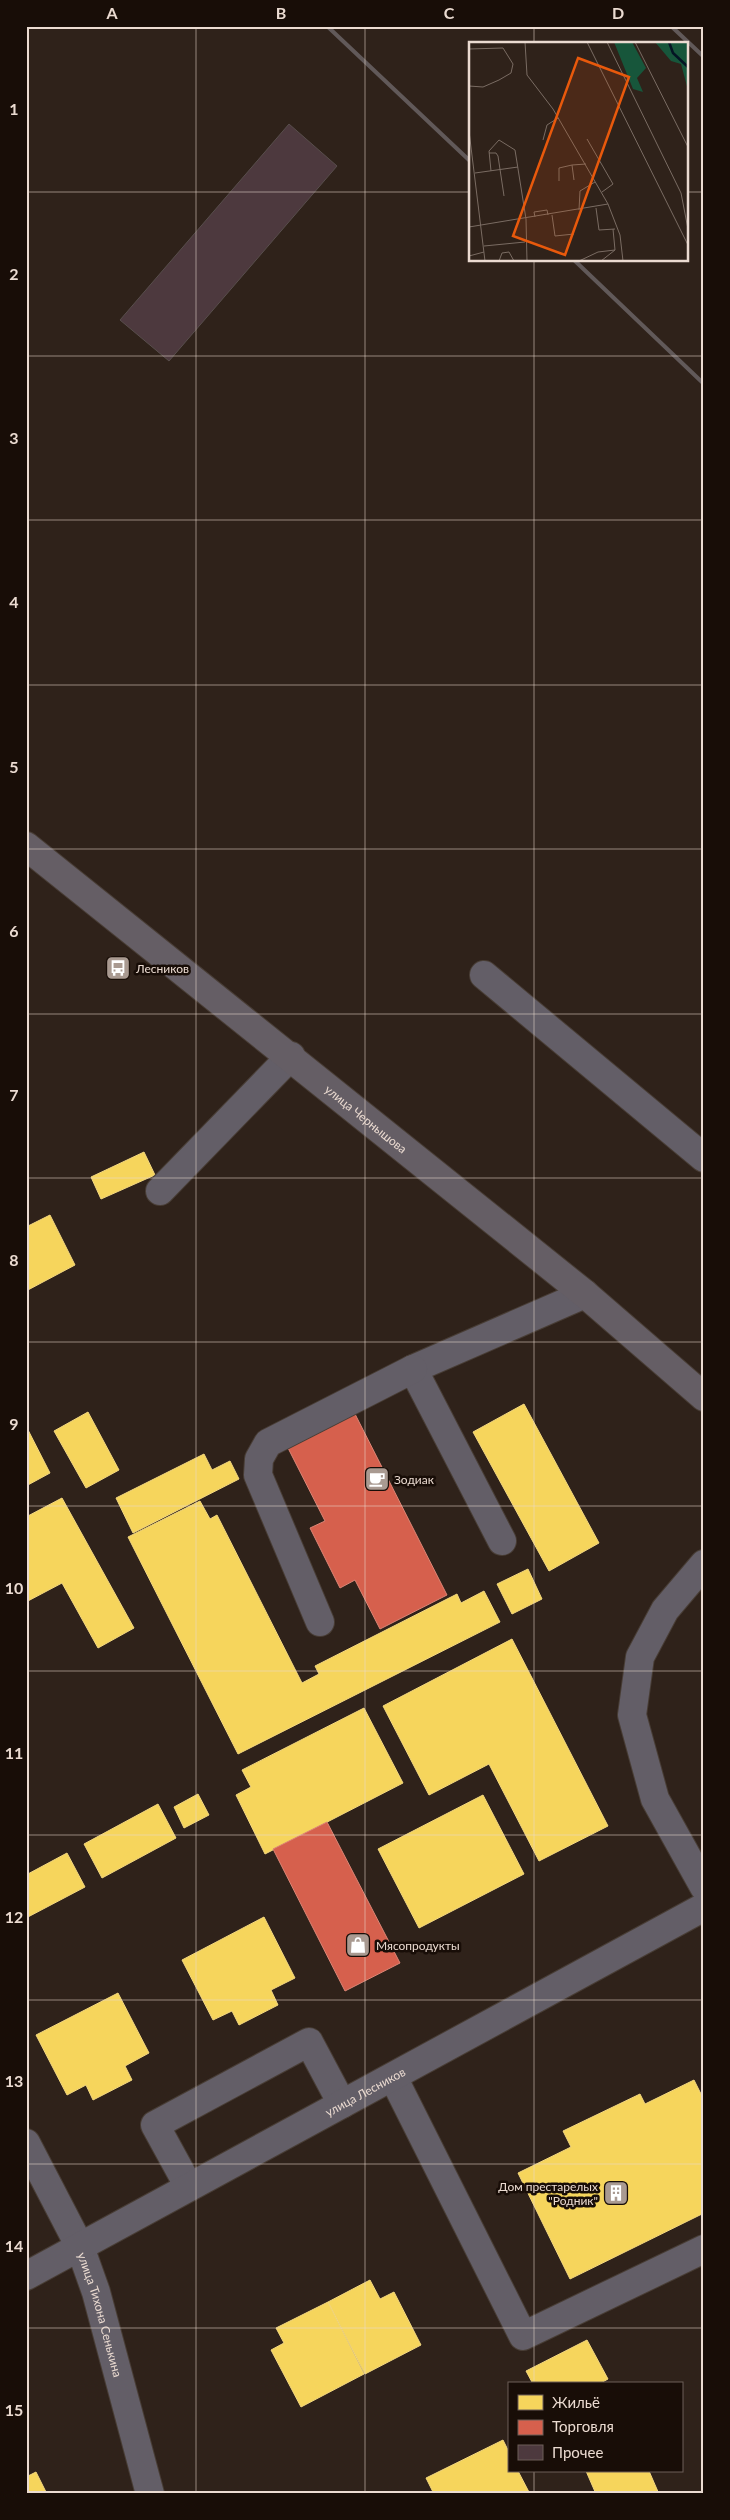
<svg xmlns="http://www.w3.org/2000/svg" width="730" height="2520" viewBox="0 0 730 2520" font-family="Lato,sans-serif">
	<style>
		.homes { fill: #f6d55c; stroke: #f3d77f }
		.shops { fill: #d6604d; stroke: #dc8575 }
		.building { fill: #4d393e; stroke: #584e4c }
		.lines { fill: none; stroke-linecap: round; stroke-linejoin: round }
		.minor-casing { stroke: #483d35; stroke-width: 30 }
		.major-casing { stroke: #483d35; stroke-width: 30 }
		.minor { stroke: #635e67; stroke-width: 28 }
		.major { stroke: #655e65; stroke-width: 28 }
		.rail { stroke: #615959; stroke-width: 4 }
		.grid { fill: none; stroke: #ebdbd1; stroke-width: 1; stroke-opacity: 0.55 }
		.labels { text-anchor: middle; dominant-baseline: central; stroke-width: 5; stroke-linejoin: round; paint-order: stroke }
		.poi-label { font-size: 12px; fill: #ebdbd1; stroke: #180d07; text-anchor: start }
		.street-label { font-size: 12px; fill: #ebdbd1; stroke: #180d07 }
		.inset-river { fill: none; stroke: #041424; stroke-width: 2.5 }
		.inset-road { fill: none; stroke: #7a6c63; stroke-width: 1 }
		.view { fill: #e8590c; fill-opacity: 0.15; stroke: #e8590c; stroke-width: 2.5 }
		.inset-edge { fill: none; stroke: #ebdbd1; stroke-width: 2.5 }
		.neatline { fill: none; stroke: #ebdbd1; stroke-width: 2 }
		.grid-label { font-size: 16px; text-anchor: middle; font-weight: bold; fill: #ebdbd1 }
	</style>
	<rect width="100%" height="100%" fill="#2f221a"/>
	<!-- homes -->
	<g class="homes">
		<polygon points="144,1152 155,1175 101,1199 91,1177"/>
		<polygon points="50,1215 75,1265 26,1291 26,1227"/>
		<polygon points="524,1404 599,1543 549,1571 473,1432"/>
		<polygon points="88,1412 119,1470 86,1488 54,1431"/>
		<polygon points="26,1426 50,1473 26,1486"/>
		<polygon points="204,1454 212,1470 230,1461 239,1479 133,1533 116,1498"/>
		<polygon points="62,1498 134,1628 98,1648 62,1583 26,1602 26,1517"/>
		<polygon points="200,1501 210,1519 217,1515 302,1683 319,1674 315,1666 457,1594 461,1603 484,1591 500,1622 238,1754 128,1537"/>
		<polygon points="528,1569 542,1599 512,1614 497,1584"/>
		<polygon points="512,1639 608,1826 539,1861 489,1764 429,1795 383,1706"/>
		<polygon points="364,1708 403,1783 265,1854 236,1795 251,1787 242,1770"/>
		<polygon points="198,1794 209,1815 184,1828 174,1807"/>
		<polygon points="483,1795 524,1874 419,1928 378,1849"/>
		<polygon points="158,1804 176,1838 102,1878 84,1844"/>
		<polygon points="67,1853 85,1887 26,1918 26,1875"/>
		<polygon points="264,1917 295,1978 271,1990 278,2005 239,2025 232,2011 213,2020 182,1960"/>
		<polygon points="118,1993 149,2053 125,2066 132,2080 93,2100 86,2085 67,2095 36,2035"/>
		<polygon points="694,2080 704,2100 704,2213 570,2279 518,2173 571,2147 563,2131 640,2094 645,2104"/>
		<polygon points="370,2280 380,2299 394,2292 421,2345 365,2374 328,2302"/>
		<polygon points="328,2302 364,2374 301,2407 271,2350 284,2343 276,2328"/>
		<polygon points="587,2340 608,2379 599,2384 533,2384 526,2371"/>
		<polygon points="503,2440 509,2452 509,2471 518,2471 530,2494 434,2494 426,2478"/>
		<polygon points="586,2471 649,2471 659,2494 596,2494"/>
		<polygon points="36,2472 47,2494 26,2494 26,2477"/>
	</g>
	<!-- shops -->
	<g class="shops">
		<polygon points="355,1414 447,1595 380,1629 355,1580 340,1588 310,1528 325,1521 288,1448"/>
		<polygon points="327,1822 400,1963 345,1991 273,1849"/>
	</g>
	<!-- building -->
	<polygon class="building" points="289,124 337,166 169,361 120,320"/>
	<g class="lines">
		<defs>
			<g id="minor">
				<polyline points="484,975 704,1158"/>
				<polyline points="160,1191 291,1056"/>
				<polyline points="502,1541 413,1369 585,1294"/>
				<polyline points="704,1564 665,1610 640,1657 632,1715 655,1799 704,1887"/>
				<polyline points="320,1622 258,1475 259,1459 268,1443 413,1369"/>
				<polyline points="393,2077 523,2336 704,2249"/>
				<path id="s1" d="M26,2143L80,2247L96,2292L150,2494"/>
				<polyline points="189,2187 155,2125 309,2042 342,2104"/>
				<path id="s2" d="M26,2276L704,1907"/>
			</g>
			<g id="major">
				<path id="s3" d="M26,846L585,1294L704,1397"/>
			</g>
		</defs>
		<!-- minor casing -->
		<use href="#minor" class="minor-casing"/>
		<!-- major casing -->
		<use href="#major" class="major-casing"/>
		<!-- minor -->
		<use href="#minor" class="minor"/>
		<!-- major -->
		<use href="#major" class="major"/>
		<!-- rail -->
		<g class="rail">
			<polyline points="327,26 470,161"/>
			<polyline points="671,26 704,57"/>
			<polyline points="574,260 704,384"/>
		</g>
	</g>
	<!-- grid -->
	<path class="grid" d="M196,26V2494M365,26V2494M534,26V44M26,192H470M686,192H704M534,260V2384M26,356H704M26,520H704M26,685H704M26,849H704M26,1014H704M26,1178H704M26,1342H704M26,1506H704M26,1671H704M26,1835H704M26,2000H704M26,2164H704M26,2328H704M534,2471V2494"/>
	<!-- icons -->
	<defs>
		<symbol id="bus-square" viewBox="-11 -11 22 22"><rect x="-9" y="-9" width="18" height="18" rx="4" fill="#a99a91" stroke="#180d07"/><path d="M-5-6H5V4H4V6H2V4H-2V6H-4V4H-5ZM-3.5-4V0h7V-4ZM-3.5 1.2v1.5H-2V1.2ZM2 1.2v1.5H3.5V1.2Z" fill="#fff"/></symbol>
		<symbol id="cafe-square" viewBox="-11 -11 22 22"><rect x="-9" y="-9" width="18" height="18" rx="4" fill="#a99a91" stroke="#180d07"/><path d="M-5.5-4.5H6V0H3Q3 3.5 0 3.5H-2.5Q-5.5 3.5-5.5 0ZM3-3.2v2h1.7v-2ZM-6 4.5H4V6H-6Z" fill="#fff"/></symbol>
		<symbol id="shop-square" viewBox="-11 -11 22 22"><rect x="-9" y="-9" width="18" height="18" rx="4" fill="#a99a91" stroke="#180d07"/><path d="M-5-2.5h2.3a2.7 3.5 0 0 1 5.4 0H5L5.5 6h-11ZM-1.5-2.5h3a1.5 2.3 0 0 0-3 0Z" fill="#fff"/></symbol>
		<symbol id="building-square" viewBox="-11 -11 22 22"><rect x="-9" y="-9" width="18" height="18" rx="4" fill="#a99a91" stroke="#180d07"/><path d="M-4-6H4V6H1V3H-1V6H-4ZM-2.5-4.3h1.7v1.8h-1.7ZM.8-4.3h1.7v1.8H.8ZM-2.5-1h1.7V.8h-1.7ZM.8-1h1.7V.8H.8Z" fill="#fff"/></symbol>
	</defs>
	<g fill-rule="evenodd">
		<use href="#bus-square" x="104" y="954" width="28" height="28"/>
		<use href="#cafe-square" x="363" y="1465" width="28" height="28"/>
		<use href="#shop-square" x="344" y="1931" width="28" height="28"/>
		<use href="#building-square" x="602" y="2179" width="28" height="28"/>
	</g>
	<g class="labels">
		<!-- poi labels -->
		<g class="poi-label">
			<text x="136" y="968">Лесников</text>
			<text x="394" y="1479">Зодиак</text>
			<text x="376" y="1945">Мясопродукты</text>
			<text x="598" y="2186" text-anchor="end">Дом престарелых<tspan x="598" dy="14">"Родник"</tspan></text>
		</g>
		<!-- street labels -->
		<g class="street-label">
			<text stroke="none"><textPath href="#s3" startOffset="436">улица Чернышова</textPath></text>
			<text stroke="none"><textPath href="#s2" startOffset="386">улица Лесников</textPath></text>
			<text stroke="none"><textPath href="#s1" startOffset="188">улица Тихона Сенькина</textPath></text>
		</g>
	</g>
	<!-- overview -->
	<g transform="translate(469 42)">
		<rect width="219" height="219" fill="#2f221a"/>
		<path d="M145,0H163L177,26L168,36L174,50L164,47ZM186,0H219V48L212,22L202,19Z" fill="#17563b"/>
		<path class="inset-river" d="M200,0L204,11L219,25"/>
		<path class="inset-road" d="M56,0L58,33L84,67L139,162L151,193L154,219M118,0L219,203M138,0L212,151L219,187M166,0L219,105M0,7L34,6L44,22L42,31L30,38L14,45L0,44M0,89L16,219M118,97L144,142L133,150M74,98L78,83L89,76M20,111H27L29,114L35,154M22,129L20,109L30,98L46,108L57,177L58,219M6,131L49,125M105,138L103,123L117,122M90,139V126L103,123M127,166L130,188L146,187M110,168L111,149L126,140M83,173L86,194L105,192M66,175L65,170L78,168L79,173M0,185L139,162M15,204L56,200M0,214L15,210M30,219L33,211L40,210L45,219M110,219L129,210L146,208L144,187M132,219L146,208"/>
		<path class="view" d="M109,16L160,35L96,213L44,194Z"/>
		<rect width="219" height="219" class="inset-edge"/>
	</g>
	<!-- border -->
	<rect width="730" height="2520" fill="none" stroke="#180d07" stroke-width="55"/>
	<!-- legend -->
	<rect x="508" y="2382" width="175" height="90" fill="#180d07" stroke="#6c5f58"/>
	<rect x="518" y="2395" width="25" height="15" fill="#f6d55c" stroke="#6c5f58"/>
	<text x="552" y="2408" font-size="15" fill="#ebdbd1">Жильё</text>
	<rect x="518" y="2420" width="25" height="15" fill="#d6604d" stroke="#6c5f58"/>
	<text x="552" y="2432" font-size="15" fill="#ebdbd1">Торговля</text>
	<rect x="518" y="2445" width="25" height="15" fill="#4d393e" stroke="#6c5f58"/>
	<text x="552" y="2458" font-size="15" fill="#ebdbd1">Прочее</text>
	<rect x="28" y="28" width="674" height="2464" class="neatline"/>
	<g class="grid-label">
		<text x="112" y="19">A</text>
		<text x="281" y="19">B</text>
		<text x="449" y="19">C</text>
		<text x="618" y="19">D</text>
		<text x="14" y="115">1</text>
		<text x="14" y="280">2</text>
		<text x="14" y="444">3</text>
		<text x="14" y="608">4</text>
		<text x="14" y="773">5</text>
		<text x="14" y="937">6</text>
		<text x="14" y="1101">7</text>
		<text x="14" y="1266">8</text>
		<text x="14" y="1430">9</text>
		<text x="14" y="1594">10</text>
		<text x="14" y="1759">11</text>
		<text x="14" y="1923">12</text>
		<text x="14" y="2087">13</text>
		<text x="14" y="2252">14</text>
		<text x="14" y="2416">15</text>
	</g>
</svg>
